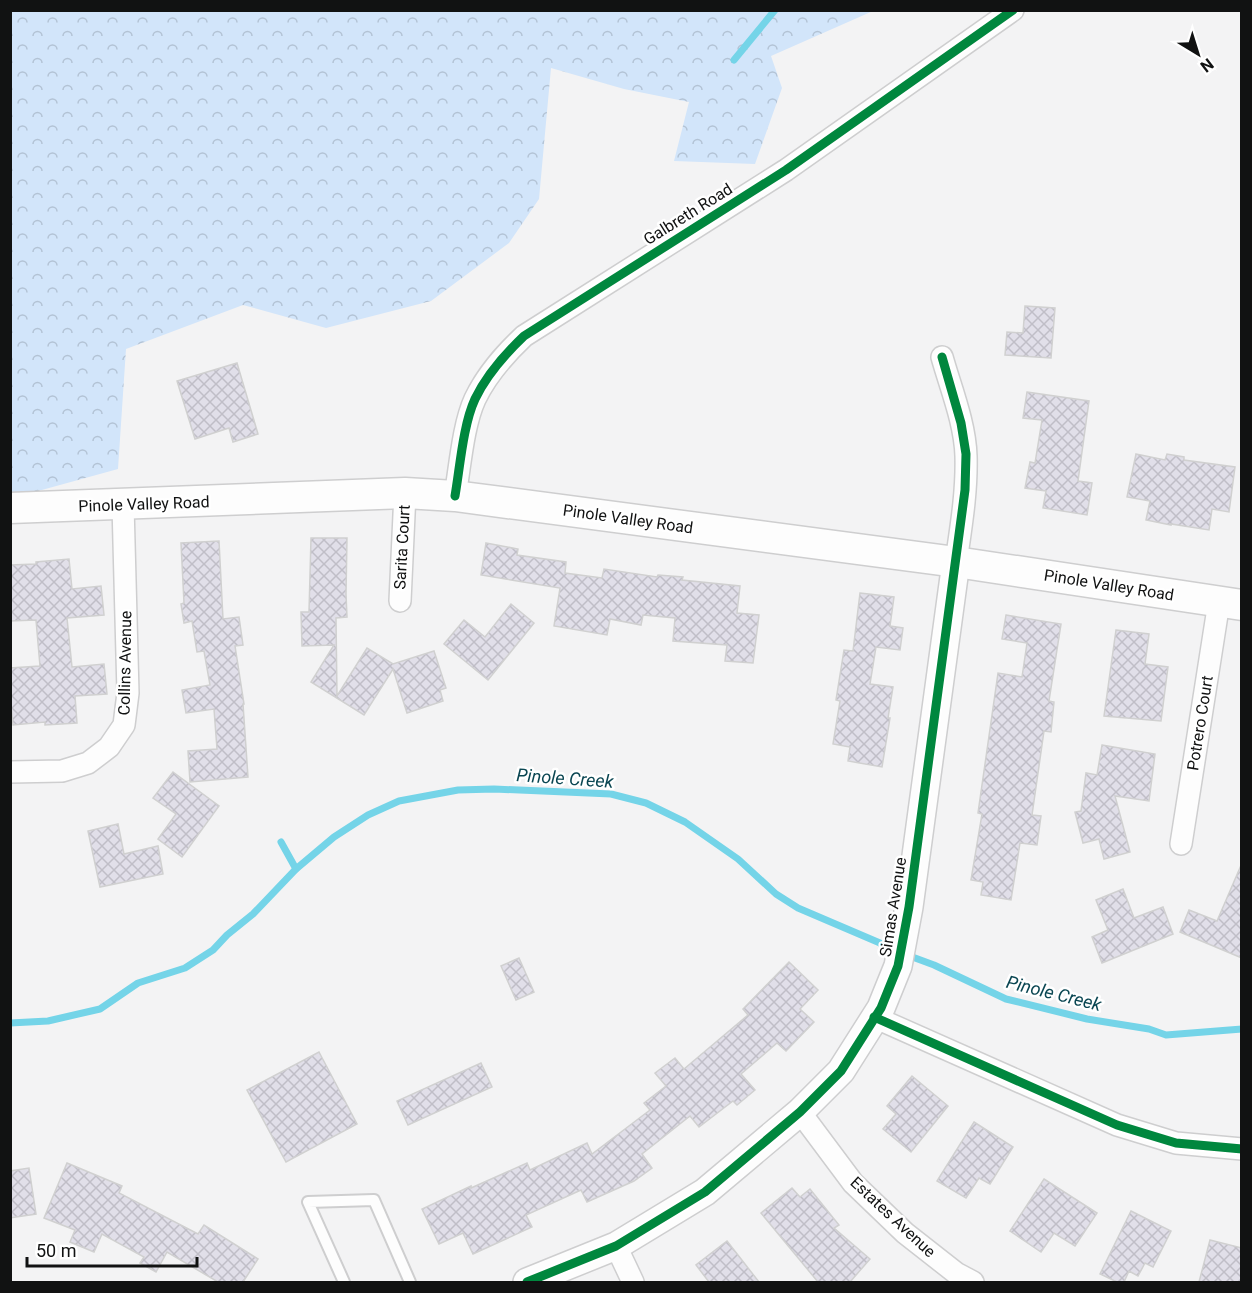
<svg xmlns="http://www.w3.org/2000/svg" width="1252" height="1293" viewBox="0 0 1252 1293" font-family="Roboto,sans-serif">
	<style>
		.forest { fill: url(#forest-crowns) }
		.lines { fill: none; stroke-linecap: round; stroke-linejoin: round }
		.stream { stroke: #74d4e8; stroke-width: 7 }
		.building { fill: url(#building-cross-hatch); stroke: #d0d0d0; stroke-width: 1.5 }
		.service-casing { stroke: #cececf; stroke-width: 14 }
		.minor-casing { stroke: #cececf; stroke-width: 24 }
		.tertiary-casing { stroke: #cececf; stroke-width: 30 }
		.secondary-casing { stroke: #cececf; stroke-width: 33 }
		.service { stroke: #fdfdfd; stroke-width: 10 }
		.minor { stroke: #fdfdfd; stroke-width: 21 }
		.tertiary { stroke: #fdfdfd; stroke-width: 27 }
		.secondary { stroke: #fdfdfd; stroke-width: 30 }
		.cycleway-casing { stroke: #fff; stroke-width: 13 }
		.cycleway { stroke: #00873e; stroke-width: 9 }
		.labels { text-anchor: middle; dominant-baseline: central; stroke-width: 5; stroke-linejoin: round; paint-order: stroke }
		.street-label { font-size: 16px; fill: #111212; stroke: #fff }
		.water-label { font-size: 18px; font-style: italic; fill: #0a4652; stroke: #fff }
	</style>
	<defs>
		<pattern id="forest-crowns" width="20" height="18" patternUnits="userSpaceOnUse" patternTransform="scale(1.5)"><rect width="20" height="18" fill="#d2e5fa"/><path d="M2 6a3 3 0 1 1 6 0M12 15a3 3 0 1 1 6 0" fill="none" stroke="#b3c3d5"/></pattern>
		<pattern id="building-cross-hatch" width="8" height="8" patternUnits="userSpaceOnUse" patternTransform="scale(1.5)"><rect width="8" height="8" fill="#e1dfe9"/><path d="M0 0l8 8M0 8l8-8" fill="none" stroke="#c0bec7"/></pattern>
	</defs>
	<rect width="100%" height="100%" fill="#f3f3f4"/>
	<!-- forest -->
	<polygon class="forest" points="10,11 873,11 771,56 782,88 755,164 674,161 689,102 624,89 551,68 539,199 509,243 431,301 326,328 243,305 126,349 118,469 20,496 11,496"/>
	<g class="lines">
		<!-- stream -->
		<g class="stream">
			<polyline points="734,60 775,10"/>
			<polyline points="281,842 296,869"/>
			<polyline points="907,955 934,965 1006,999 1087,1019 1149,1029 1166,1035 1242,1029"/>
			<polyline points="10,1023 48,1021 100,1009 138,983 185,968 213,950 227,935 253,914 296,869 334,837 368,815 399,801 458,790 494,789 611,794 646,803 685,822 738,859 776,894 798,908 894,949"/>
		</g>
	</g>
	<!-- building -->
	<g class="building">
		<polygon points="1025,306 1055,308 1051,358 1005,355 1007,332 1023,333"/>
		<polygon points="237,363 258,434 233,442 229,428 195,439 177,381"/>
		<polygon points="1027,392 1089,401 1078,481 1092,483 1087,515 1043,508 1046,491 1025,488 1030,462 1035,463 1042,420 1023,418"/>
		<polygon points="1136,454 1165,460 1167,454 1184,457 1184,460 1235,467 1229,512 1212,509 1209,530 1171,524 1171,525 1146,520 1150,501 1127,497"/>
		<polygon points="311,538 347,538 346,594 347,617 336,618 337,696 367,648 393,664 434,651 446,688 440,690 443,701 407,713 393,669 364,715 311,682 334,645 302,646 301,612 309,612"/>
		<polygon points="219,541 223,619 239,617 243,645 235,646 244,704 243,704 248,777 190,782 188,751 217,749 214,709 186,713 182,690 210,685 204,651 197,652 192,621 184,623 181,604 184,603 181,543"/>
		<polygon points="486,543 518,549 517,555 566,562 565,573 602,578 604,569 657,577 658,575 683,577 682,580 740,586 737,613 759,615 753,663 725,661 727,645 673,641 675,618 643,615 641,625 610,619 607,635 554,626 560,588 481,575"/>
		<polygon points="69,559 72,589 101,586 104,615 67,618 72,667 104,664 107,694 75,696 77,723 45,725 45,722 13,725 10,695 10,668 40,666 36,620 10,621 10,565 36,564 36,562"/>
		<polygon points="860,593 894,597 890,626 903,628 900,650 876,647 870,684 893,687 888,718 890,718 882,767 848,761 850,747 833,744 840,701 836,700 844,650 853,651"/>
		<polygon points="511,604 534,623 488,680 444,644 464,620 485,637"/>
		<polygon points="1006,615 1061,624 1049,701 1054,702 1051,732 1044,731 1032,815 1041,816 1037,845 1020,843 1011,900 981,895 983,882 971,880 982,814 978,813 998,673 1022,677 1027,643 1002,639"/>
		<polygon points="1116,630 1149,634 1145,664 1168,667 1161,721 1104,716"/>
		<polygon points="1102,745 1155,754 1149,801 1115,796 1130,852 1104,859 1099,839 1083,843 1075,812 1081,811 1086,773 1097,775"/>
		<polygon points="173,772 219,806 182,857 158,839 176,814 153,798"/>
		<polygon points="118,824 124,854 158,846 163,874 100,887 88,831"/>
		<polygon points="1242,863 1242,958 1180,932 1189,910 1217,921"/>
		<polygon points="1123,889 1134,918 1163,907 1173,934 1102,963 1092,937 1108,930 1096,900"/>
		<polygon points="519,958 534,992 516,1000 501,966"/>
		<polygon points="789,962 818,990 800,1009 814,1022 786,1051 777,1043 741,1074 755,1090 737,1105 733,1101 699,1127 690,1116 642,1154 652,1168 634,1181 587,1202 581,1190 526,1215 532,1227 473,1254 463,1233 439,1244 422,1209 471,1186 471,1188 527,1163 530,1170 587,1143 592,1154 650,1110 644,1103 666,1086 655,1073 675,1058 684,1069 748,1015 743,1009"/>
		<polygon points="319,1052 357,1124 286,1162 247,1090"/>
		<polygon points="481,1063 492,1087 408,1125 397,1101"/>
		<polygon points="912,1076 948,1106 911,1152 883,1129 896,1114 887,1106"/>
		<polygon points="974,1122 1013,1147 990,1184 979,1178 966,1198 937,1181"/>
		<polygon points="67,1163 122,1186 119,1193 198,1234 204,1225 258,1259 243,1282 218,1282 167,1252 156,1272 140,1263 144,1257 102,1234 94,1252 70,1242 75,1230 44,1218"/>
		<polygon points="29,1168 36,1214 10,1218 10,1171"/>
		<polygon points="1044,1179 1097,1213 1075,1246 1054,1233 1041,1252 1010,1231"/>
		<polygon points="792,1188 800,1197 810,1189 839,1225 834,1228 870,1259 850,1282 818,1282 761,1213"/>
		<polygon points="1131,1211 1171,1231 1153,1267 1145,1263 1138,1276 1129,1271 1124,1282 1117,1282 1100,1274"/>
		<polygon points="1210,1240 1242,1248 1242,1282 1199,1282"/>
		<polygon points="727,1241 759,1282 709,1282 696,1265"/>
	</g>
	<g class="lines">
		<defs>
			<polyline id="service" points="344,1282 308,1202 374,1200 410,1282"/>
			<g id="minor">
				<path d="M942,357C951,389 965,423 966,456C967,492 961,527 956,562"/>
				<path d="M455,496C460,467 463,425 475,399C487,374 504,355 524,336L786,170L1013,10"/>
				<polyline points="400,601 405,493"/>
				<polyline points="10,772 62,771 88,763 109,747 124,725 128,693 123,505"/>
				<polyline points="1181,844 1219,602"/>
				<polyline points="874,1017 1117,1125 1176,1143 1242,1149"/>
				<polyline points="800,1112 853,1183 905,1233 956,1273 973,1282"/>
				<polyline points="616,1246 633,1282"/>
			</g>
			<polyline id="tertiary" points="527,1282 616,1246 705,1192 800,1112 841,1071 881,1008 898,966 909,907 956,562"/>
			<polyline id="secondary" points="10,508 405,493 455,496 956,562 1242,605"/>
		</defs>
		<!-- service casing -->
		<use href="#service" class="service-casing"/>
		<!-- minor casing -->
		<use href="#minor" class="minor-casing"/>
		<!-- tertiary casing -->
		<use href="#tertiary" class="tertiary-casing"/>
		<!-- secondary casing -->
		<use href="#secondary" class="secondary-casing"/>
		<!-- service -->
		<use href="#service" class="service"/>
		<!-- minor -->
		<use href="#minor" class="minor"/>
		<!-- tertiary -->
		<use href="#tertiary" class="tertiary"/>
		<!-- secondary -->
		<use href="#secondary" class="secondary"/>
		<defs>
			<g id="cycleway">
				<path d="M455,496C460,467 463,425 475,399C487,374 504,355 524,336L786,170L1013,10"/>
				<polyline points="874,1017 1117,1125 1176,1143 1242,1149"/>
				<polyline points="527,1282 616,1246 705,1192 800,1112 841,1071 881,1008 898,966 909,907 965,490 966,454 961,423 942,357"/>
			</g>
		</defs>
		<!-- cycleway casing -->
		<use href="#cycleway" class="cycleway-casing"/>
		<!-- cycleway -->
		<use href="#cycleway" class="cycleway"/>
	</g>
	<g class="labels">
		<!-- street labels -->
		<g class="street-label">
			<text transform="translate(688 214) rotate(-32)">Galbreth Road</text>
			<text transform="translate(144 504) rotate(-2)">Pinole Valley Road</text>
			<text transform="translate(628 519) rotate(8)">Pinole Valley Road</text>
			<text transform="translate(402 547) rotate(-87)">Sarita Court</text>
			<text transform="translate(1109 585) rotate(9)">Pinole Valley Road</text>
			<text transform="translate(125 663) rotate(-89)">Collins Avenue</text>
			<text transform="translate(1200 723) rotate(-81)">Potrero Court</text>
			<text transform="translate(893 907) rotate(-81)">Simas Avenue</text>
			<text transform="translate(893 1217) rotate(43)">Estates Avenue</text>
		</g>
		<!-- water labels -->
		<g class="water-label">
			<text transform="translate(565 778) rotate(4)">Pinole Creek</text>
			<text transform="translate(1054 993) rotate(14)">Pinole Creek</text>
		</g>
	</g>
	<!-- border -->
	<rect width="1252" height="1293" fill="none" stroke="#111212" stroke-width="24"/>
	<!-- north arrow -->
	<g transform="translate(1198 54) rotate(142)" stroke="#ffffff" stroke-width="4.5" paint-order="stroke">
	<path d="M0-4.5L10 22L0 15L-10 22Z" fill="#111212"/>
	<text y="-9" font-size="16" font-weight="bold" text-anchor="middle" fill="#111212">N</text>
	</g>
	<!-- scale -->
	<path d="M27 1257v9h170v-9" fill="none" stroke="#111212" stroke-width="3"/>
	<text x="36" y="1257" font-size="18" fill="#111212" stroke="#ffffff" stroke-width="4.5" paint-order="stroke">50 m</text>
</svg>
